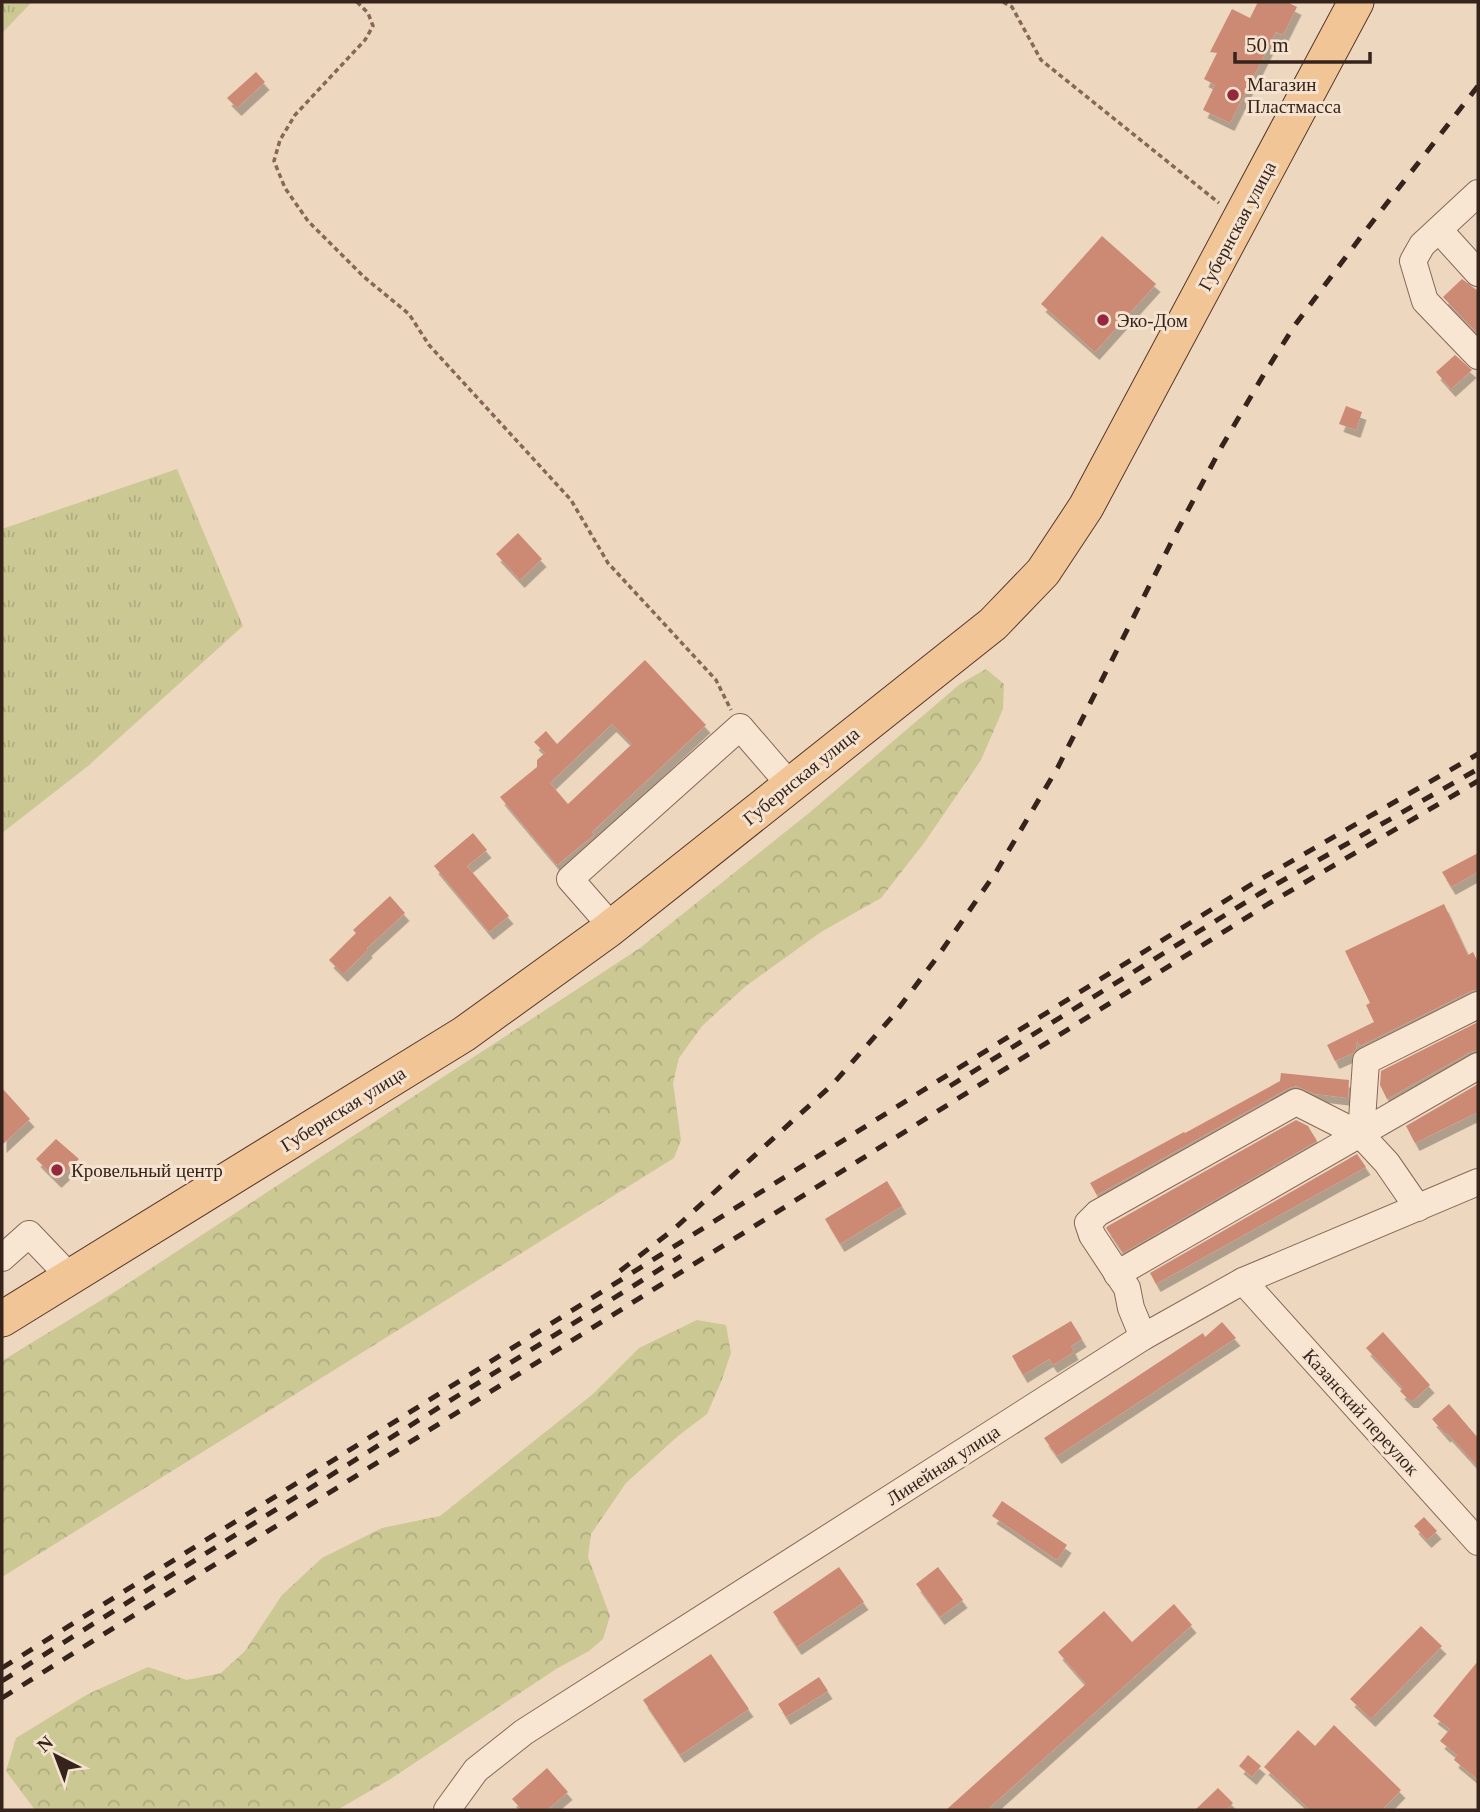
<svg xmlns="http://www.w3.org/2000/svg" width="1480" height="1812" viewBox="0 0 1480 1812" font-family="Georgia,serif">
	<style>
		.grass { fill: url(#grass-tufts) }
		.forest { fill: url(#forest-crowns) }
		.building { fill: #cc8a75; fill-rule: evenodd; filter: url(#shadow) }
		.lines { fill: none; stroke-linecap: round; stroke-linejoin: round }
		.minor-casing { stroke: #866858; stroke-width: 28 }
		.major-casing { stroke: #54382c; stroke-width: 37 }
		.path { stroke: #866858; stroke-width: 3.5; stroke-dasharray: 5 3.5; stroke-linecap: butt }
		.minor { stroke: #f9e6d2; stroke-width: 26 }
		.major { stroke: #f2c596; stroke-width: 35 }
		.rail { stroke: #36241c; stroke-width: 5; stroke-dasharray: 12 12; stroke-linecap: butt }
		.poi-dot { fill: #95283d; stroke: #f5e3cf; stroke-width: 2.5 }
		.labels { text-anchor: middle; dominant-baseline: central; stroke-width: 6; stroke-linejoin: round; paint-order: stroke }
		.poi-label { font-size: 19px; fill: #36241c; stroke: #f5e3cf; text-anchor: start }
		.street-label { font-size: 19px; fill: #36241c; stroke: #f5e3cf }
	</style>
	<defs>
		<pattern id="grass-tufts" width="24" height="20" patternUnits="userSpaceOnUse" patternTransform="scale(1.75)"><rect width="24" height="20" fill="#cbc894"/><path d="M3 7l-1-3M5 7V3M7 7l1-3M15 17l-1-3M17 17v-4M19 17l1-3" fill="none" stroke="#afac7f"/></pattern>
		<pattern id="forest-crowns" width="20" height="18" patternUnits="userSpaceOnUse" patternTransform="scale(1.75)"><rect width="20" height="18" fill="#cbc894"/><path d="M2 6a3 3 0 1 1 6 0M12 15a3 3 0 1 1 6 0" fill="none" stroke="#afac7f"/></pattern>
		<filter id="shadow"><feDropShadow dx="4.5" dy="8" stdDeviation="0" flood-color="#0004"/></filter>
	</defs>
	<rect width="100%" height="100%" fill="#eed7bf"/>
	<!-- grass -->
	<g class="grass">
		<polygon points="2,2 32,2 2,33"/>
		<polygon points="177,469 243,626 88,766 2,833 2,529"/>
	</g>
	<!-- forest -->
	<g class="forest">
		<polygon points="986,669 1004,684 1003,709 981,760 924,843 881,898 821,932 746,986 702,1026 679,1058 673,1083 681,1140 674,1158 2,1577 2,1361 121,1288 640,948 809,813 960,684"/>
		<polygon points="697,1320 726,1325 731,1353 721,1382 707,1414 678,1436 626,1483 591,1534 588,1557 610,1616 603,1639 589,1651 556,1669 389,1780 337,1810 35,1810 6,1771 16,1738 88,1694 148,1667 187,1680 221,1673 245,1651 282,1595 322,1558 382,1528 440,1516 593,1394 639,1348"/>
	</g>
	<!-- building -->
	<g class="building">
		<polygon points="1258,2 1287,2 1297,7 1283,35 1276,32 1230,123 1203,110 1215,85 1204,79 1217,53 1210,52 1232,9 1250,18"/>
		<polygon points="256,72 265,82 237,108 227,98"/>
		<polygon points="1102,236 1156,284 1095,352 1041,304"/>
		<polygon points="1462,279 1478,291 1478,334 1443,297"/>
		<polygon points="1455,355 1472,370 1451,389 1436,372"/>
		<polygon points="1346,406 1362,412 1356,430 1339,424"/>
		<polygon points="518,533 542,559 520,580 496,554"/>
		<path d="M645,660L706,725L592,832L594,835L557,865L500,797L537,767V760L545,753L534,742L546,731L557,744ZM612,724L632,744L568,804L550,783Z"/>
		<polygon points="473,833 487,850 467,866 509,916 489,932 434,866"/>
		<polygon points="1478,853 1478,872 1451,887 1442,872"/>
		<polygon points="390,896 405,913 367,948 368,950 343,974 329,960 356,933 353,930"/>
		<polygon points="1444,904 1468,955 1473,952 1478,962 1478,989 1471,991 1360,1046 1357,1041 1356,1049 1353,1053 1335,1061 1327,1045 1374,1022 1366,1005 1370,1003 1345,951"/>
		<polygon points="1478,1022 1478,1050 1470,1052 1387,1099 1380,1085 1381,1071"/>
		<polygon points="1281,1073 1349,1080 1348,1098 1315,1094 1296,1086 1289,1088 1097,1195 1090,1183 1184,1132 1185,1133 1280,1081"/>
		<polygon points="1478,1084 1478,1112 1415,1143 1406,1126"/>
		<polygon points="2,1088 30,1119 2,1145"/>
		<polygon points="1296,1120 1308,1126 1317,1141 1123,1253 1106,1228 1108,1226"/>
		<polygon points="56,1139 79,1159 57,1180 36,1159"/>
		<polygon points="1357,1154 1366,1167 1156,1284 1150,1273"/>
		<polygon points="887,1181 902,1206 840,1244 825,1219"/>
		<polygon points="1071,1321 1082,1339 1071,1346 1074,1352 1053,1365 1049,1359 1023,1375 1012,1356"/>
		<polygon points="1222,1322 1236,1338 1057,1456 1044,1438 1203,1333 1205,1337"/>
		<polygon points="1383,1332 1430,1385 1414,1400 1409,1400 1400,1391 1403,1388 1366,1348"/>
		<polygon points="1449,1404 1478,1438 1478,1467 1447,1433 1446,1435 1432,1419"/>
		<polygon points="1002,1501 1067,1545 1057,1560 992,1516"/>
		<polygon points="1424,1517 1437,1531 1427,1540 1414,1526"/>
		<polygon points="839,1567 864,1602 797,1647 773,1612"/>
		<polygon points="938,1567 963,1600 940,1617 916,1584"/>
		<polygon points="1174,1604 1192,1625 987,1810 946,1810 1086,1684 1058,1652 1104,1611 1132,1642"/>
		<polygon points="1421,1626 1442,1646 1371,1719 1350,1699"/>
		<polygon points="711,1654 749,1709 680,1755 643,1700"/>
		<polygon points="1478,1661 1478,1780 1454,1760 1457,1755 1440,1741 1450,1729 1433,1716"/>
		<polygon points="819,1677 828,1691 786,1717 778,1704"/>
		<polygon points="1334,1725 1401,1790 1382,1810 1310,1810 1264,1767 1298,1730 1315,1746"/>
		<polygon points="1248,1755 1261,1766 1252,1777 1239,1766"/>
		<polygon points="547,1768 568,1792 547,1810 522,1810 512,1799"/>
		<polygon points="1218,1788 1233,1803 1226,1810 1195,1810"/>
	</g>
	<g class="lines">
		<defs>
			<g id="minor">
				<polyline points="1478,193 1422,245 1413,261 1425,301 1478,356"/>
				<polyline points="1439,230 1478,273"/>
				<polyline points="612,927 570,879 740,727 790,785"/>
				<polyline points="1361,1135 1366,1061 1478,1005"/>
				<polyline points="2,1258 29,1234 70,1277"/>
				<polyline points="1117,1274 1478,1066"/>
				<polyline points="1243,1281 1478,1542"/>
				<polyline points="1143,1337 1131,1308 1127,1288 1092,1235 1088,1223 1098,1213 1296,1102 1361,1135 1387,1163 1418,1208"/>
				<polyline points="447,1810 476,1770 524,1732 1143,1337 1243,1281 1478,1182"/>
			</g>
			<polyline id="major" points="2,1319 464,1034 608,930 993,624 1043,572 1086,507 1356,2"/>
		</defs>
		<!-- minor casing -->
		<use href="#minor" class="minor-casing"/>
		<!-- major casing -->
		<use href="#major" class="major-casing"/>
		<!-- path -->
		<g class="path">
			<polyline points="357,2 368,13 373,26 365,40 295,115 280,140 274,161 285,188 308,221 364,277 409,314 429,345 571,500 608,563 716,680 731,710"/>
			<polyline points="1003,2 1012,7 1041,60 1219,203"/>
		</g>
		<!-- minor -->
		<use href="#minor" class="minor"/>
		<!-- major -->
		<use href="#major" class="major"/>
		<!-- rail -->
		<g class="rail">
			<polyline points="950,1086 1259,894 1478,769"/>
			<polyline points="620,1271 674,1229 833,1084 892,1017 938,956 996,872 1058,767 1177,531 1222,446 1264,374 1295,325 1363,234 1478,86"/>
			<polyline points="2,1668 1252,884 1478,754"/>
			<polyline points="2,1681 681,1256"/>
			<polyline points="2,1698 1268,904 1478,781"/>
		</g>
	</g>
	<!-- markers -->
	<g class="poi-dot">
		<circle cx="1233" cy="95" r="7"/>
		<circle cx="1103" cy="320" r="7"/>
		<circle cx="57" cy="1170" r="7"/>
	</g>
	<g class="labels">
		<!-- poi labels -->
		<g class="poi-label">
			<text x="1247" y="84">Магазин<tspan x="1247" dy="22">Пластмасса</tspan></text>
			<text x="1117" y="320">Эко-Дом</text>
			<text x="71" y="1170">Кровельный центр</text>
		</g>
		<!-- street labels -->
		<g class="street-label">
			<text transform="translate(1237 226) rotate(-62)">Губернская улица</text>
			<text transform="translate(801 776) rotate(-39)">Губернская улица</text>
			<text transform="translate(343 1109) rotate(-32)">Губернская улица</text>
			<text transform="translate(1361 1412) rotate(48)">Казанский переулок</text>
			<text transform="translate(943 1465) rotate(-33)">Линейная улица</text>
		</g>
	</g>
	<!-- border -->
	<rect width="1480" height="1812" fill="none" stroke="#36241c" stroke-width="7"/>
	<!-- north arrow -->
	<g transform="translate(56 1756) rotate(318)" stroke="#f5e3cf" stroke-width="5" paint-order="stroke">
	<path d="M0-5L12 26L0 18L-12 26Z" fill="#36241c"/>
	<text y="-10" font-size="19" font-weight="bold" text-anchor="middle" fill="#36241c">N</text>
	</g>
	<!-- scale -->
	<path d="M1235 52v10h135v-10" fill="none" stroke="#36241c" stroke-width="3.5"/>
	<text x="1246" y="52" font-size="21" fill="#36241c" stroke="#f5e3cf" stroke-width="5" paint-order="stroke">50 m</text>
</svg>
